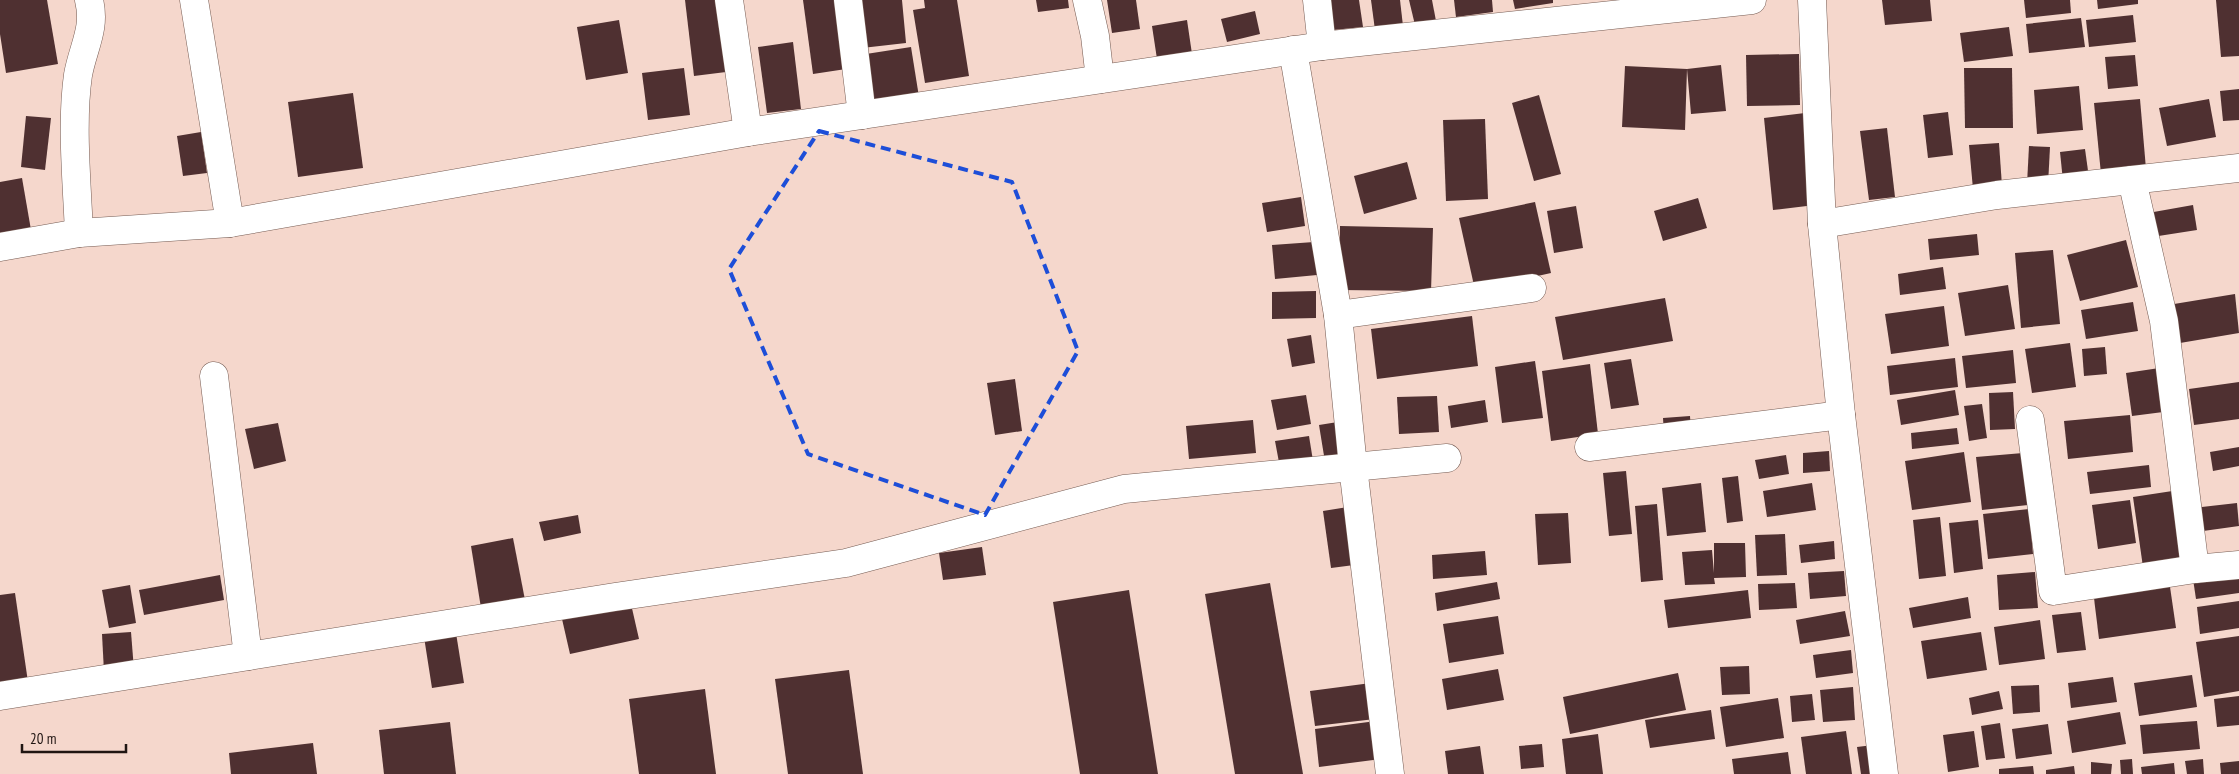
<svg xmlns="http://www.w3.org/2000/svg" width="2239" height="774" viewBox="0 0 2239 774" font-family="'PT Sans Narrow',sans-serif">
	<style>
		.building { fill: #4f3031 }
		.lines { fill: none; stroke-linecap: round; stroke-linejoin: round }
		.minor-casing { stroke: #765c53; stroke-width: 29 }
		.minor { stroke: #fff; stroke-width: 28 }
		.marked { fill: none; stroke: #1d4ed8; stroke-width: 4; stroke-dasharray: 10 6; stroke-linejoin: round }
	</style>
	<rect width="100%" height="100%" fill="#f5d7cc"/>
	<!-- building -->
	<g class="building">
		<polygon points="0,0 47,0 58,64 6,73 0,34"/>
		<polygon points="685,0 718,0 726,72 694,76"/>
		<polygon points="803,0 837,0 846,69 813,74"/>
		<polygon points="857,0 902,0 906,43 862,48"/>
		<polygon points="924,0 957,0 969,76 925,83 913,10 925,8"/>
		<polygon points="1036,0 1068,0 1069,8 1038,12"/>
		<polygon points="1107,0 1136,0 1140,29 1112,33"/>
		<polygon points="1329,0 1359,0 1363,27 1333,30"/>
		<polygon points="1371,0 1400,0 1403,26 1375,30"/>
		<polygon points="1409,0 1432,0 1436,21 1415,25"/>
		<polygon points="1454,0 1492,0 1493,12 1456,17"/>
		<polygon points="1513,0 1553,0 1553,3 1515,9"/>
		<polygon points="1882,0 1930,0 1932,21 1885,25"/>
		<polygon points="2024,0 2070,0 2071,13 2026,18"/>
		<polygon points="2097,0 2138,0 2138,4 2098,9"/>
		<polygon points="2216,0 2239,0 2239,56 2221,57"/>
		<polygon points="1255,11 1260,34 1227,42 1221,19"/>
		<polygon points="2133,15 2136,42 2089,47 2086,20"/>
		<polygon points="2081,18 2085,47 2029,53 2026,24"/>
		<polygon points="619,20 628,73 586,80 577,27"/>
		<polygon points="1187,20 1192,54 1157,59 1152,26"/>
		<polygon points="2009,27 2013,56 1964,62 1960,33"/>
		<polygon points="793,42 801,109 767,113 758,47"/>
		<polygon points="911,47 919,97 874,104 866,54"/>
		<polygon points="1799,54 1800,105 1747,106 1746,55"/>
		<polygon points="2135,55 2138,86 2108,89 2105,57"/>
		<polygon points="1721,65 1726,111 1691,114 1687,69 1685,130 1622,127 1625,66 1687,69"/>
		<polygon points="684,68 690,115 648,120 642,73"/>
		<polygon points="1964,68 2012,68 2013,128 1965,128"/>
		<polygon points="2079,86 2083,130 2037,134 2034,90"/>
		<polygon points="2239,89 2239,120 2223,121 2220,91"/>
		<polygon points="353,93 363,168 298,177 288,102"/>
		<polygon points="1539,95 1561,174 1534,181 1512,103"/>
		<polygon points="2140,99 2146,169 2101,174 2094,103"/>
		<polygon points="2209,99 2216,137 2167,146 2159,108"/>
		<polygon points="1948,112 1953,155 1928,158 1923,115"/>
		<polygon points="1805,113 1815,205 1773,210 1764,118"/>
		<polygon points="26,116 51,118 45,170 21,167"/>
		<polygon points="1485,119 1488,199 1446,201 1443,120"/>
		<polygon points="1887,128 1895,197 1869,200 1860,131"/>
		<polygon points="201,132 207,173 183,176 177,136"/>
		<polygon points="1999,143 2002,186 1973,189 1969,145"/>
		<polygon points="2029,146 2050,147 2048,185 2027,184"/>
		<polygon points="2085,149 2089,178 2063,181 2060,152"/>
		<polygon points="1407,162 1417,199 1364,214 1354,176"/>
		<polygon points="22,178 31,230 0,235 0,182"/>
		<polygon points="1301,197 1305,226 1267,232 1262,203"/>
		<polygon points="1698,198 1707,228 1663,241 1654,211"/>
		<polygon points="1535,202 1551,273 1475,290 1459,218"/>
		<polygon points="2193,205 2197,230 2152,237 2148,213"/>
		<polygon points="1576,206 1583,248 1554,253 1547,211"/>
		<polygon points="1340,226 1433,228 1431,291 1339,290"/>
		<polygon points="1977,234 1979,255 1930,260 1928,239"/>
		<polygon points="2126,240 2138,287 2080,301 2067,255"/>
		<polygon points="1314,242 1317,275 1275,279 1272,245"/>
		<polygon points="2053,250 2060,324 2021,328 2015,253"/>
		<polygon points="1943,267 1946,289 1900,295 1898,274"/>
		<polygon points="2008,285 2015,329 1965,336 1958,293"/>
		<polygon points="1316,291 1316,318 1272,319 1272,292"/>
		<polygon points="2235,294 2239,333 2180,343 2174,304"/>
		<polygon points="1665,298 1673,341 1563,360 1555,317"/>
		<polygon points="2133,302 2138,331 2086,339 2081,310"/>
		<polygon points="1944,306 1949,346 1891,354 1885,314"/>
		<polygon points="1472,316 1478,366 1377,379 1371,329"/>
		<polygon points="1311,335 1315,363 1292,367 1287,339"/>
		<polygon points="2070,343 2076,387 2032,393 2025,349"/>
		<polygon points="2105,347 2107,374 2084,376 2082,349"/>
		<polygon points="2013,350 2016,383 1966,388 1962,356"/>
		<polygon points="1955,358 1958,387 1890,395 1887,366"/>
		<polygon points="1631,359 1639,405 1611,409 1604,363"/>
		<polygon points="1535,361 1543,418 1502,423 1495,367"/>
		<polygon points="1590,364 1598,434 1551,441 1542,371"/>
		<polygon points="2166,367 2171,411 2132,416 2126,373"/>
		<polygon points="1015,379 1022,431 995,435 987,383"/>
		<polygon points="2239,382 2239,419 2194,425 2189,389"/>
		<polygon points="1955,390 1959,415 1901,425 1897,400"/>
		<polygon points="2013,392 2015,429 1990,430 1989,393"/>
		<polygon points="1306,395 1311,424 1277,430 1271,400"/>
		<polygon points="1437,396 1439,432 1399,434 1397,397"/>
		<polygon points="1485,400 1488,422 1451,428 1448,406"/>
		<polygon points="1982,404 1987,438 1969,441 1964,406"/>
		<polygon points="2130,415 2133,452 2068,459 2064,421"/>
		<polygon points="1690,416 1691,433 1664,434 1663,418"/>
		<polygon points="1253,420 1256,453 1189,459 1186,426"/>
		<polygon points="1344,421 1351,464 1326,468 1319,425"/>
		<polygon points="278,423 286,461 254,469 245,429"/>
		<polygon points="1957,428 1959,444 1912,449 1911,433"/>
		<polygon points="1309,436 1314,467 1281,473 1275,441"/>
		<polygon points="2239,447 2239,466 2213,471 2210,452"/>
		<polygon points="1829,451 1830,471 1803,473 1803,453"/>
		<polygon points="1964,452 1971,502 1912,510 1905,461"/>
		<polygon points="2023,453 2028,505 1982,510 1976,457"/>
		<polygon points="1786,455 1789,474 1759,479 1755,460"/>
		<polygon points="2149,465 2151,487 2090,494 2087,472"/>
		<polygon points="1626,471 1632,534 1609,536 1603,473"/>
		<polygon points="1738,476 1743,521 1727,523 1722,478"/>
		<polygon points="1701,483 1706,532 1667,536 1662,488"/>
		<polygon points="1812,483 1816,510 1767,517 1763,491"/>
		<polygon points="2179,490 2190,567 2144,574 2133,497"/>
		<polygon points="2130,500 2136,543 2098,549 2092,505"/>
		<polygon points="2237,503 2239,526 2196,532 2193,508"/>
		<polygon points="1657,504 1663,580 1641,582 1635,506"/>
		<polygon points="1354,506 1362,564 1331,568 1323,511"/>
		<polygon points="2029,509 2033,554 1988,559 1983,514"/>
		<polygon points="1568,513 1571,563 1538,565 1535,514"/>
		<polygon points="578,515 581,533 544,541 539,522"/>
		<polygon points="1940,517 1946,576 1919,579 1913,520"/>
		<polygon points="1978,520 1983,569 1954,573 1949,523"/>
		<polygon points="1785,534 1787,575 1757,576 1755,535"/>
		<polygon points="513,538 525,600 481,608 471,546"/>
		<polygon points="1834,541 1835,559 1801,563 1799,545"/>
		<polygon points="1714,543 1745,543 1746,577 1714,578 1715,584 1685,585 1682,552 1712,550 1714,573"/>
		<polygon points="982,547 986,575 943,580 939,553"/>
		<polygon points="1485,551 1487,575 1433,579 1432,555"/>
		<polygon points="1844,571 1846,596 1810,599 1808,573"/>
		<polygon points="2035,572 2038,608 1999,610 1997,575"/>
		<polygon points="2239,573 2239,593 2196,599 2193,579"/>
		<polygon points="220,575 224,600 144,615 139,590"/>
		<polygon points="2169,580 2176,628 2099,639 2093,590"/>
		<polygon points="1497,582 1500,599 1437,611 1435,593"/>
		<polygon points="1270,583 1303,774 1235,774 1205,594"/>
		<polygon points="1795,583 1797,608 1759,610 1758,584"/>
		<polygon points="130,585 136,623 109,628 102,590"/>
		<polygon points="1129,590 1158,774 1080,774 1053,602"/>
		<polygon points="1748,590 1751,618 1668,628 1664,600"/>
		<polygon points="15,593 28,682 0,686 0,595"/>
		<polygon points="1968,597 1971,618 1913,628 1909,608"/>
		<polygon points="2239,601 2239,628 2200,634 2197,607"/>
		<polygon points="631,604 639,639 570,654 562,619"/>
		<polygon points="1845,611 1850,636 1800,644 1796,620"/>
		<polygon points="2081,612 2086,650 2057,653 2052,615"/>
		<polygon points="1498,616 1504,654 1449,663 1443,624"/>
		<polygon points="2040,620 2045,659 1999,665 1994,627"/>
		<polygon points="131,632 134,670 104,672 102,634"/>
		<polygon points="1981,632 1987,670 1927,679 1921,641"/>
		<polygon points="456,633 464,683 432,688 424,637"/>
		<polygon points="2239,636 2239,691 2204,697 2196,642"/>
		<polygon points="1851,650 1853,673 1816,678 1813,655"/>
		<polygon points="1749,666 1750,694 1722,695 1720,667"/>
		<polygon points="1498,669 1504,700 1447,710 1442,679"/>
		<polygon points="849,670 863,774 788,774 775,679"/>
		<polygon points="1678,673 1686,710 1570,734 1563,697"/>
		<polygon points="2192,675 2197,707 2139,716 2134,683"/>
		<polygon points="2113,677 2117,702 2071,708 2068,683"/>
		<polygon points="1371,683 1375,719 1315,726 1310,691"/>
		<polygon points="2039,685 2040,712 2013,714 2011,686"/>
		<polygon points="1853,687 1855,720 1823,722 1820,690"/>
		<polygon points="705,689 716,774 639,774 629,699"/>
		<polygon points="1999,691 2003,709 1972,715 1969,698"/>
		<polygon points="1812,694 1815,720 1792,722 1790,696"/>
		<polygon points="2239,696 2239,725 2217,727 2214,699"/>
		<polygon points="1778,698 1784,738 1726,747 1720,707"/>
		<polygon points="1711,710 1715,739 1650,748 1645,720"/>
		<polygon points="2120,712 2126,744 2072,753 2067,721"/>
		<polygon points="1376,721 1381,759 1319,767 1315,729"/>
		<polygon points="2197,721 2200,749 2143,754 2140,725"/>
		<polygon points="450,722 456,774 384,774 379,730"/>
		<polygon points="2000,723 2005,758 1986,760 1981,726"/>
		<polygon points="2048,724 2052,754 2016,759 2012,729"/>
		<polygon points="1846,731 1852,774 1806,774 1801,737"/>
		<polygon points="1974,731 1979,767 1948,772 1943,735"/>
		<polygon points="1598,734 1603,774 1566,774 1562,739"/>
		<polygon points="313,743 317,774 231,774 229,753"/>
		<polygon points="1542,744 1544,767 1521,769 1519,746"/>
		<polygon points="1873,745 1877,774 1861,774 1857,747"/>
		<polygon points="1480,746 1484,774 1448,774 1445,751"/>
		<polygon points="1788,752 1791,774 1734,774 1732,759"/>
		<polygon points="2132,759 2133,774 2121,774 2120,760"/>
		<polygon points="2203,759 2204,774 2187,774 2185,761"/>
		<polygon points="2239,761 2239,774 2221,774 2220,763"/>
		<polygon points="2091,762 2112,764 2111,774 2091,774"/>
		<polygon points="2174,763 2175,774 2142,774 2141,767"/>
		<polygon points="2033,766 2034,774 1999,774 1999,769"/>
		<polygon points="2074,766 2075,774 2046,774 2046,770"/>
	</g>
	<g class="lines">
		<defs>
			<g id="minor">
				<polyline points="194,0 230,223"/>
				<polyline points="729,0 748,132"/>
				<polyline points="848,0 862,115"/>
				<polyline points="1087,0 1095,36 1100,79"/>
				<polyline points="1317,0 1322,46"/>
				<polyline points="1812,0 1822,224 1841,415 1884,774"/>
				<polyline points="1293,50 1338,315 1353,467 1390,774"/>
				<polyline points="2132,180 2164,321 2195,569"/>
				<polyline points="1822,224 1997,195 2239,168"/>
				<path d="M79,233C77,184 71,123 78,75C83,47 96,29 89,0"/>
				<polyline points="0,247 79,233 230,223 748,132 1322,46 1752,0"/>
				<polyline points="1338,315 1532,288"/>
				<polyline points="214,376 248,656"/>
				<polyline points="2030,420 2053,591 2195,569 2239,565"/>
				<polyline points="1589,447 1841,415"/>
				<polyline points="0,696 615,597 846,563 1124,489 1447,458"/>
			</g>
		</defs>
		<!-- minor casing -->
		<use href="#minor" class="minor-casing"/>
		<!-- minor -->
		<use href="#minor" class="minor"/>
	</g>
	<!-- marked area -->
	<path class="marked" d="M819,131L1012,182L1078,351L985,515L808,454L729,269Z"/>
	<!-- scale -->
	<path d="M22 744v8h104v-8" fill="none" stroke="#201512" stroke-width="2.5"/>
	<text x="30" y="744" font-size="15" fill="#201512" stroke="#f5d7cc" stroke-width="4" paint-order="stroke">20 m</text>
</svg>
